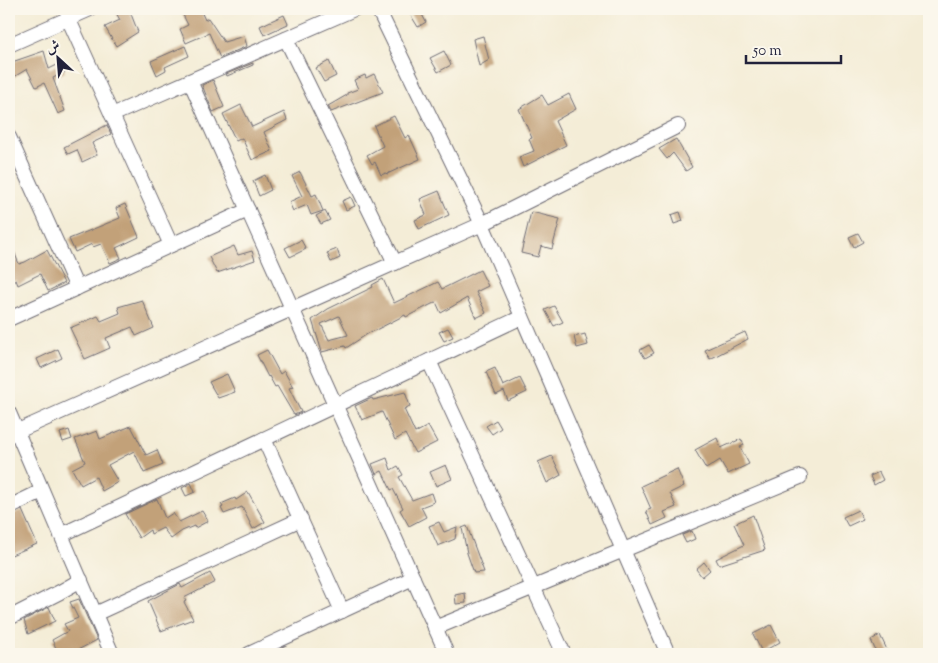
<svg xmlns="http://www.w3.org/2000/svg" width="938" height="663" viewBox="0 0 938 663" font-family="'Sorts Mill Goudy',Amiri,serif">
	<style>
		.building { fill: #c2a179; fill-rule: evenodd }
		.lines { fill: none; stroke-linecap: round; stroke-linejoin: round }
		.minor-casing { stroke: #6c6972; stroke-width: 16 }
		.minor { stroke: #fff; stroke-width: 14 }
	</style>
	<rect width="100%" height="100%" fill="#fbf7ec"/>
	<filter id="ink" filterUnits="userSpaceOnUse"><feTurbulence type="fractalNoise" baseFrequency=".02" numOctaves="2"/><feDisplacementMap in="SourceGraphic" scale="10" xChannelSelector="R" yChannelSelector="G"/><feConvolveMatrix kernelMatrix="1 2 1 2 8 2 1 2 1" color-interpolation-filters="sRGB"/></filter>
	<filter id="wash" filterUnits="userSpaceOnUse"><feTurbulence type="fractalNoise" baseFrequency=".0096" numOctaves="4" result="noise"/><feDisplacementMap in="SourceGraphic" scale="20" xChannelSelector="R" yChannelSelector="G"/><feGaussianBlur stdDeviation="1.12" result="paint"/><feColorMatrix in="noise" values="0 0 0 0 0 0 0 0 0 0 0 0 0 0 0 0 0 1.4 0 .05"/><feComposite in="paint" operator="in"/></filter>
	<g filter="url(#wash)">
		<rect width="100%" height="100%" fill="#f4edd7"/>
		<g id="blocks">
			<!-- building -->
			<g class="building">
				<polygon points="114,9 129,9 138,32 116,46 105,27 120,20"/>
				<polygon points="180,9 200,9 205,20 208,18 224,42 244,36 247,46 220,58 209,33 186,43 180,29 188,25"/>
				<polygon points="407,9 419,9 426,22 418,27"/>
				<polygon points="284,15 288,24 264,35 260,26"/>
				<polygon points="483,36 489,60 479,66 473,39"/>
				<polygon points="185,46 189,56 165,67 166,70 157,75 151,61"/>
				<polygon points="44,51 49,69 61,63 65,72 53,78 65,111 58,114 44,83 36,87 27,69 9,80 9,63"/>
				<polygon points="444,51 451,65 438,72 430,58"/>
				<polygon points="329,61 336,76 324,82 316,68"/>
				<polygon points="253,63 253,65 227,76 226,74"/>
				<polygon points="374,74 383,92 331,112 328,106 347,95 347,93 358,89 354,80 365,75 366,78"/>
				<polygon points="213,80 224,107 213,112 202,85"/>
				<polygon points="569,94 576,109 555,121 566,145 523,167 519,157 534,151 529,139 532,138 519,109 542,95 548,105"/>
				<polygon points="241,105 252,127 284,112 287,120 264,132 272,151 252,160 242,138 236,141 223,114"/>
				<polygon points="394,116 405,138 409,135 420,159 387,174 386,173 381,175 375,162 372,164 367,155 383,146 374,126"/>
				<polygon points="107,125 111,134 92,143 97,155 82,162 77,150 68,154 64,147"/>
				<polygon points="676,139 692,167 686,171 673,153 667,159 659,149"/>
				<polygon points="300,172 312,196 316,194 323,211 311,215 307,205 293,211 289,202 302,196 292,176"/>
				<polygon points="265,175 271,190 259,196 253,181"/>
				<polygon points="439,191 449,215 419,229 415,220 426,215 420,199"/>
				<polygon points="351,197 355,206 346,210 342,201"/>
				<polygon points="125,204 139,237 116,248 121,258 110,263 101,244 93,247 92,244 75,252 69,239 120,218 116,208"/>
				<polygon points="325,211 330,220 321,224 316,216"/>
				<polygon points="531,212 560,219 552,249 541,246 538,257 521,253"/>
				<polygon points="680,212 683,221 674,224 671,215"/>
				<polygon points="858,233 863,242 854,247 849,237"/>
				<polygon points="9,239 19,264 25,262 47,250 64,283 48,291 40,274 18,285 16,280 9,284"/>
				<polygon points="301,240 306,249 290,257 285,248"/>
				<polygon points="234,246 238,255 252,251 255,260 217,273 209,257"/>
				<polygon points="337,249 340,258 331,262 327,253"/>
				<path d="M480,270L488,286L476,292L486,313L476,318L467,298L441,313L436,302L406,317L405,315L372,332V331L346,348L345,346L322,352L312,320L328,309L373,287L372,285L383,279L394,303L438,282L442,289ZM339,316L348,335L329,340L321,324Z"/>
				<polygon points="142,300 154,328 136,336 132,327 106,338 110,348 85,359 70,328 98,316 101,321 120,313 118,307"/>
				<polygon points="554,306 563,322 554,326 545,310"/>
				<polygon points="448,328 453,337 444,341 439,332"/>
				<polygon points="745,332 748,339 710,359 705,350"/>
				<polygon points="585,334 588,345 577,348 574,337"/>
				<polygon points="649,345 654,353 645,358 640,350"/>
				<polygon points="58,349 62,358 41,368 37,359"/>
				<polygon points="267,350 280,374 284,371 293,387 289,388 301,412 294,415 277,386 275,387 269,376 268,377 257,355"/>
				<polygon points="495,368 503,386 520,378 527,392 508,401 504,391 496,395 486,372"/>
				<polygon points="227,374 235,392 218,398 209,382"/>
				<polygon points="405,392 410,406 404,409 415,433 428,426 437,442 415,453 405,434 395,440 382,412 362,420 355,406 372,398 373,400"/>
				<polygon points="496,420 501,428 492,434 486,426"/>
				<polygon points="131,426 146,455 157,450 163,465 144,473 134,451 108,465 118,482 102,491 96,477 81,485 72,469 85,462 75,439 97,431 100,439"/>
				<polygon points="69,430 72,439 63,442 60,433"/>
				<polygon points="717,438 721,448 741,439 744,445 740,447 749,464 728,474 720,460 706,469 695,450"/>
				<polygon points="552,456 561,475 547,483 538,462"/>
				<polygon points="387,458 391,470 398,466 403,475 399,477 412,500 431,493 434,502 421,507 426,517 409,526 400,510 403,508 393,489 391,490 382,471 376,474 372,464"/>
				<polygon points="446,465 452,479 436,486 430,472"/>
				<polygon points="677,469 684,486 670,493 676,507 664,512 667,518 652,525 646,511 651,509 641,486"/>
				<polygon points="879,472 883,480 874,485 870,476"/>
				<polygon points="191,483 195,492 186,496 182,488"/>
				<polygon points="248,492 265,522 253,529 242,507 224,514 221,508 223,507 221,504 235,498 236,500"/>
				<polygon points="157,499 165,518 173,513 179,522 202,511 208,521 195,528 194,526 182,531 171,539 163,528 151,534 150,530 139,538 125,514"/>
				<polygon points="22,510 37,544 9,556 9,516"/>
				<polygon points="858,510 863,519 848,526 843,517"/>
				<polygon points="753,515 765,550 719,565 716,559 744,545 734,524"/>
				<polygon points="439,522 444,532 457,527 455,539 438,546 429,526"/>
				<polygon points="467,526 484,572 474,573 467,553 462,528"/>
				<polygon points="692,531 695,539 686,543 682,535"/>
				<polygon points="704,562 710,570 702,577 696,569"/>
				<polygon points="210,573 215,582 184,598 186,601 184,602 193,619 161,631 148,601 180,584 182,588"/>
				<polygon points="465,593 466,603 456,604 455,595"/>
				<polygon points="79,599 97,640 70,654 59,654 52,640 68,631 64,624 78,618 70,602"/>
				<polygon points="49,607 55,621 28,634 24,620"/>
				<polygon points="771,625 780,642 762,652 753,634"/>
				<polygon points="880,635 889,654 877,654 871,640"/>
			</g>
		</g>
	</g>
	<g filter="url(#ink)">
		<use href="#blocks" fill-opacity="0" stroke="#6c6972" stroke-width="1"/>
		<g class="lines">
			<defs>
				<g id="minor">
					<polyline points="378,9 482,224 678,126"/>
					<polyline points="68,18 171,245"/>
					<polyline points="286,39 395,263"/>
					<polyline points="9,45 90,9"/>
					<polyline points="190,81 447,654"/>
					<polyline points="112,115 354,9"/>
					<polyline points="9,137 77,288"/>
					<polyline points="9,319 248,210"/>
					<polyline points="429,361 564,654"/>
					<polyline points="9,413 112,654"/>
					<polyline points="9,435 482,224 668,654"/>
					<polyline points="264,439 342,611"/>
					<polyline points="9,507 42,491"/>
					<polyline points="61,535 522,317"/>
					<polyline points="95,614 301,519"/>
					<polyline points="9,618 60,592 81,580"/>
					<polyline points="435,628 800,477"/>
					<polyline points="249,654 413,578"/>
				</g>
			</defs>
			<!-- minor casing -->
			<use href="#minor" class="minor-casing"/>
			<!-- minor -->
			<use href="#minor" class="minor"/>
		</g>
	</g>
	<!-- margin -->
	<rect width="938" height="663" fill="none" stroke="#fbf7ec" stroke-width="30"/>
	<!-- north arrow -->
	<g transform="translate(58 58) rotate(334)" stroke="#fbf7ec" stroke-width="4" paint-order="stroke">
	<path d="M0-4L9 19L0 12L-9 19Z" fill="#22223b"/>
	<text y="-8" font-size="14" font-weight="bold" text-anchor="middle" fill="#22223b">ش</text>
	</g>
	<!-- scale -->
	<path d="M746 55v8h95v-8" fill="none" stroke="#22223b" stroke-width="2.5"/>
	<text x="753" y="55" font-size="15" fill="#22223b" stroke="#fbf7ec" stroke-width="4" paint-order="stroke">50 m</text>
</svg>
